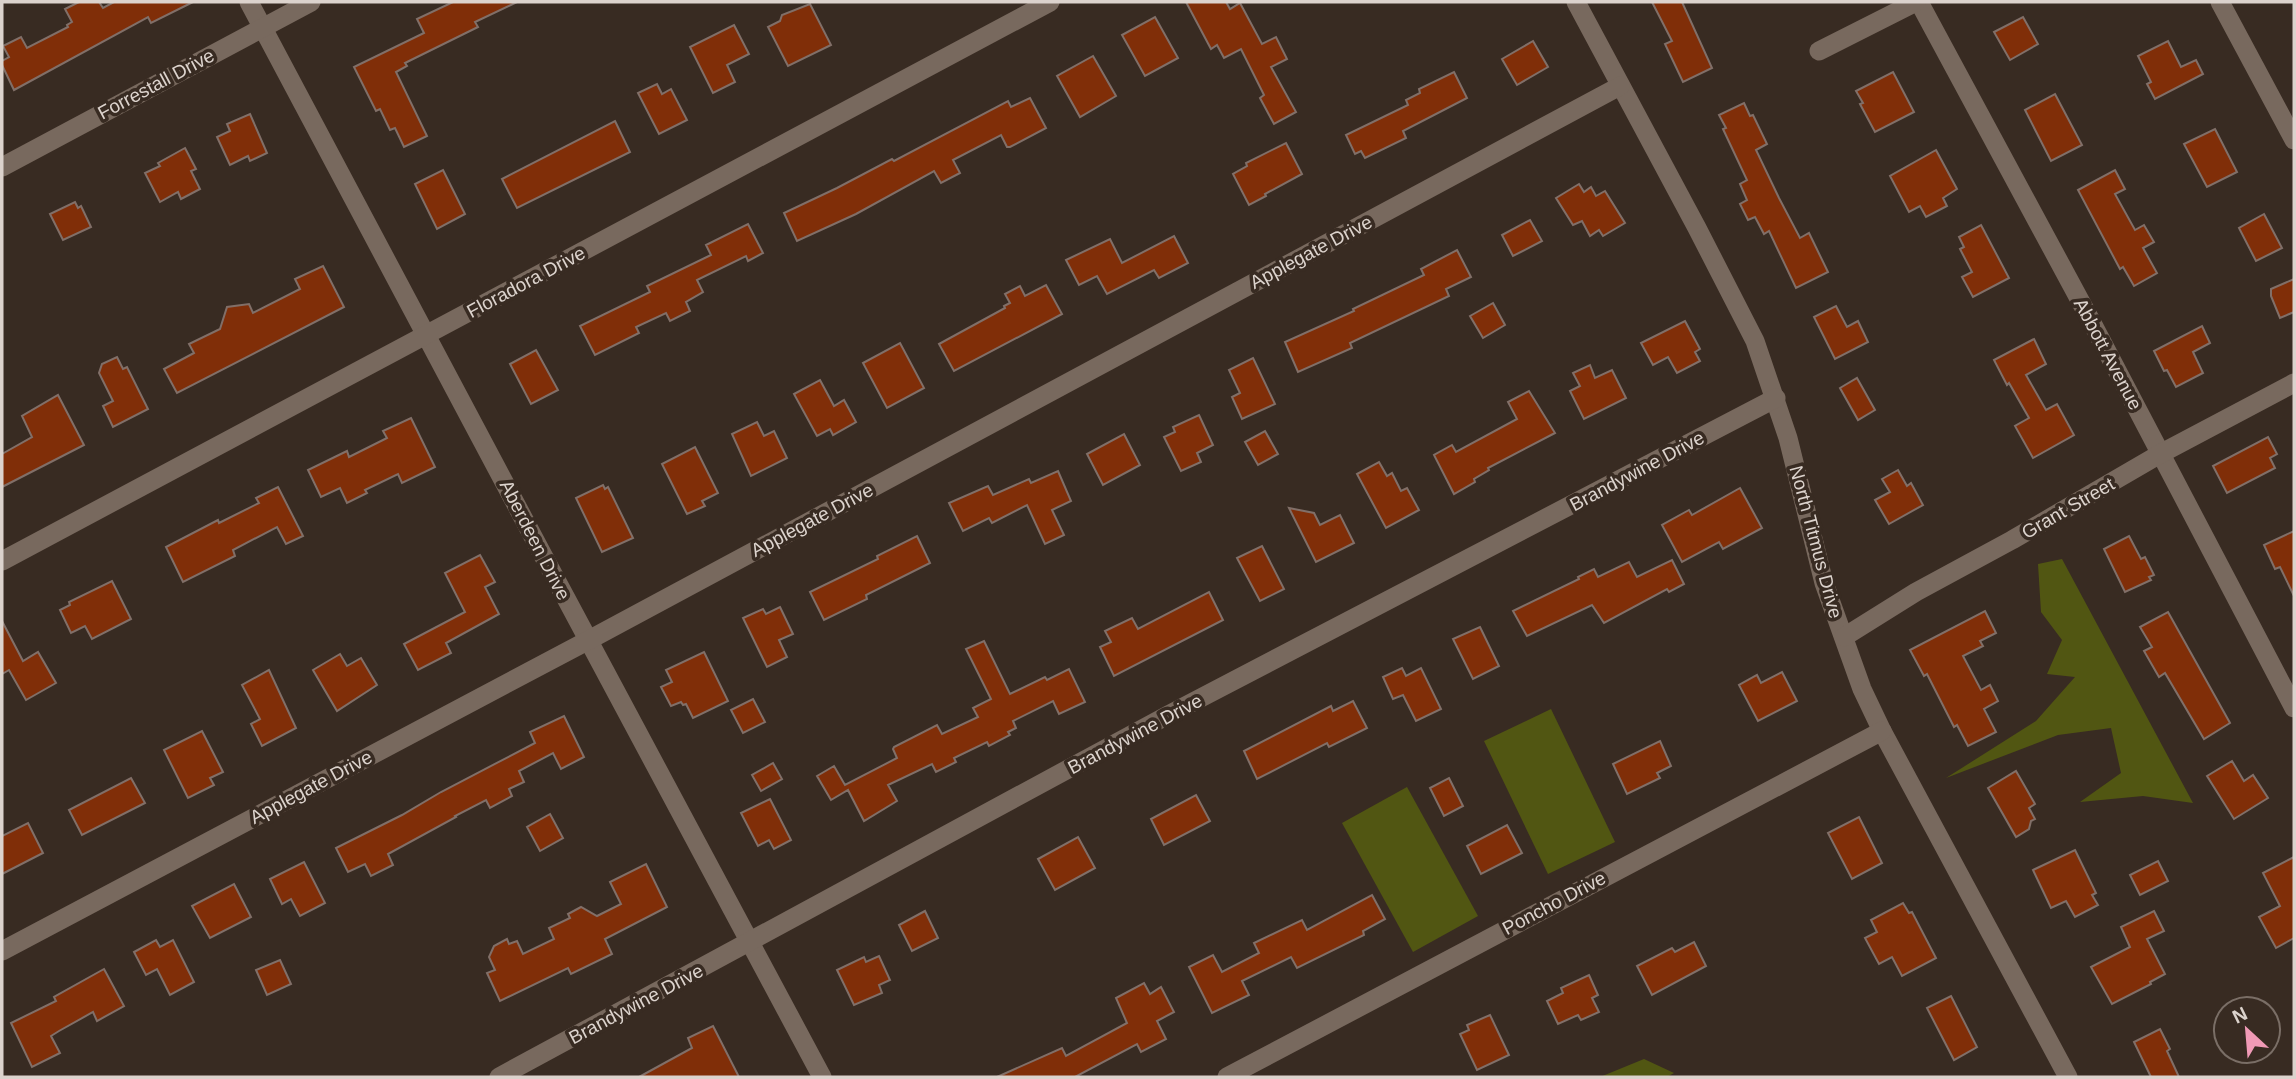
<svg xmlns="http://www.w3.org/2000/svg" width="2296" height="1079" viewBox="0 0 2296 1079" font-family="Helvetica,sans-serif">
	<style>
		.green { fill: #515612 }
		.building { fill: #802e08; stroke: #816f68; stroke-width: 2 }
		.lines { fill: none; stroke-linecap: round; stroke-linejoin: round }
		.minor { stroke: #78695e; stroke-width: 19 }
		.labels { text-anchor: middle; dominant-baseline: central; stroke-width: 7; stroke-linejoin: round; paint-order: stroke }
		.street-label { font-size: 19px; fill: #dcd3cd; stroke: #382b22 }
	</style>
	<rect width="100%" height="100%" fill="#382b22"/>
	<!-- green -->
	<g class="green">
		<polygon points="2062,559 2193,803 2143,796 2080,802 2121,773 2111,728 2058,735 1946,778 2036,721 2075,677 2047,674 2062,640 2041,612 2038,564"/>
		<polygon points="1551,709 1615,842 1548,874 1484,741"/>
		<polygon points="1407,787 1478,916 1413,952 1342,823"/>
		<polygon points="1644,1059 1674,1073 1667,1077 1600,1077"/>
	</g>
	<!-- building -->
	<g class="building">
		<polygon points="79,2 99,2 103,8 114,2 193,2 151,23 148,17 14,90 2,65 2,61 9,57 3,46 21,37 27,48 68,27 67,25 72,22 65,9"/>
		<polygon points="453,2 517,2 475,22 478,27 405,63 407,66 396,72 427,136 404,147 395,128 390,130 380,109 376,111 354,67 424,33 417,19"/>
		<polygon points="1186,2 1226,2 1230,9 1240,3 1262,44 1276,37 1287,59 1271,67 1296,112 1274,124 1260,98 1264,95 1241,49 1224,58 1217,45 1211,49"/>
		<polygon points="1652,2 1682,2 1712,68 1683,82 1665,44 1672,41"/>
		<polygon points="810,4 831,45 788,66 768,27 780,21 782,15"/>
		<polygon points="1155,17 1178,58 1145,76 1122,35"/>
		<polygon points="2023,17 2038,44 2010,60 1994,32"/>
		<polygon points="734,25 749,54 727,65 735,82 713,93 690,47"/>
		<polygon points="1533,41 1548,67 1517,85 1502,59"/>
		<polygon points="2168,41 2181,67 2196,60 2203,74 2155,99 2147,84 2151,82 2138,56"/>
		<polygon points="1093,56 1116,96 1080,117 1057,76"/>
		<polygon points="1454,72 1467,98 1403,131 1406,138 1365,158 1361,151 1355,154 1346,135 1408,105 1406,100 1420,93 1419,89"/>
		<polygon points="1893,72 1914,112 1875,132 1860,104 1863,103 1856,91"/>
		<polygon points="657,84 662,94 671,89 687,120 659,134 638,93"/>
		<polygon points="2055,94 2082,145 2051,161 2025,110"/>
		<polygon points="1030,98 1046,128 1010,147 1007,147 1001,135 953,160 960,173 941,183 934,171 856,214 797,241 784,213 837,188 892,159 894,161 1008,101 1011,107"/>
		<polygon points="1744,103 1750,116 1753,115 1767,144 1756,150 1779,198 1800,238 1809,233 1828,272 1796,288 1769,231 1764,234 1755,217 1748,220 1740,204 1747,200 1740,184 1747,180 1723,129 1726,128 1719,115"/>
		<polygon points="250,114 267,153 250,161 248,156 230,165 217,137 230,131 227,124"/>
		<polygon points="615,121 630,152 517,208 502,179"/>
		<polygon points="2215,129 2237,172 2207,187 2184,144"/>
		<polygon points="1286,143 1302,174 1265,194 1266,196 1249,205 1233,174 1247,166 1246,163"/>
		<polygon points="185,148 196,169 191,171 200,189 181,199 178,192 160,202 145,173 160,166 158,163"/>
		<polygon points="1936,150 1957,189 1943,198 1947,206 1926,217 1920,206 1909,212 1890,176"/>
		<polygon points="443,170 465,214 437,229 415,184"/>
		<polygon points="2115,170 2125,189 2115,194 2135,230 2144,225 2154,242 2143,248 2157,273 2134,286 2123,267 2120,269 2078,190"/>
		<polygon points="1579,184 1584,192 1591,187 1596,196 1605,191 1625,223 1603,236 1599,230 1590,236 1582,221 1573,225 1556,198"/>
		<polygon points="75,202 78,208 81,206 91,227 63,240 50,214"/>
		<polygon points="2264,214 2282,248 2256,261 2239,228"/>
		<polygon points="1530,220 1542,241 1513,256 1502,235"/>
		<polygon points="748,224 763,253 748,261 746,256 697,280 703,292 686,302 690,311 670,321 666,313 636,327 639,333 595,355 580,326 650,292 647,286 711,255 706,245"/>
		<polygon points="1981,225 2009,278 1973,297 1962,277 1972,272 1960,249 1964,247 1959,237"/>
		<polygon points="1174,236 1188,263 1159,278 1154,270 1107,294 1097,276 1079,285 1066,260 1110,239 1122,263"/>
		<polygon points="1457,250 1471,277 1446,289 1449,296 1350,343 1352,348 1298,372 1285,342 1354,311 1353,309 1424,275 1421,269"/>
		<polygon points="323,266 344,307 177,393 164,369 194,353 189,344 220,329 227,307 249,304 253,313 300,289 295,279"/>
		<polygon points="2294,279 2294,312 2280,318 2271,296 2271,289"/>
		<polygon points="1046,285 1062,314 954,371 939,344 1005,308 1004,306 1010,303 1005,294 1020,286 1025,296"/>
		<polygon points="1493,303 1505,325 1483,338 1470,316"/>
		<polygon points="1836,306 1847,327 1858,321 1868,342 1835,359 1814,317"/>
		<polygon points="1685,321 1700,349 1695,352 1700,361 1677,373 1668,357 1653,365 1641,343"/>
		<polygon points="2202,326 2210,343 2193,352 2203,373 2176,387 2167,370 2164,371 2154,351"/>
		<polygon points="2034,339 2046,364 2026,375 2046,410 2057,404 2074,435 2033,458 2015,426 2029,418 2009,383 2007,385 1994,360"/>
		<polygon points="900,343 924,388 887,408 863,363"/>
		<polygon points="536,350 558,390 531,404 510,364"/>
		<polygon points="117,357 123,369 127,367 148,409 113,427 103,406 113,401 99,373 102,364"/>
		<polygon points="1253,358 1275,404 1242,419 1232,397 1240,393 1229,370"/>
		<polygon points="1590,365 1595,378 1612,370 1626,398 1584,419 1570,391 1580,386 1573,373"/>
		<polygon points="1857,378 1875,410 1858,420 1840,388"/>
		<polygon points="820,380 834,406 844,400 856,422 833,435 830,429 817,436 794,394"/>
		<polygon points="1529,391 1555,433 1488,468 1489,470 1474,479 1475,482 1454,494 1434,455 1452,445 1456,452 1517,419 1508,402"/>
		<polygon points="58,395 84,445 2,487 2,454 32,437 22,416"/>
		<polygon points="1199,415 1213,445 1197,453 1201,462 1181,471 1164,437 1175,432 1173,427"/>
		<polygon points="411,418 435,467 402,483 398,474 365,490 367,493 347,503 340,488 321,497 308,470 347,451 349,457 387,438 383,431"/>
		<polygon points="757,422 764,436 774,431 787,458 751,476 732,434"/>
		<polygon points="1265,431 1278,454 1258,465 1245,442"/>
		<polygon points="1124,434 1140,465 1103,485 1087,454"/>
		<polygon points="2268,437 2277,454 2270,458 2275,468 2227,493 2213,466"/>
		<polygon points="695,447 718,493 702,501 705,506 687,514 662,464"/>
		<polygon points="1379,462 1387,476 1392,473 1401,491 1407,488 1419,510 1386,528 1357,474"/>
		<polygon points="1898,470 1907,486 1911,483 1923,505 1889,524 1875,500 1890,492 1882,479"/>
		<polygon points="1058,471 1071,501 1052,510 1064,535 1045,544 1027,505 992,523 989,518 963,531 949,503 988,486 993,495 1029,479 1031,483"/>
		<polygon points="603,485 605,489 608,487 633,538 602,552 576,498"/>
		<polygon points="278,487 303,536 286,544 277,527 233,550 235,556 183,582 166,547 218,520 219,523 259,503 256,498"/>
		<polygon points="1740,488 1762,528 1723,549 1719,542 1682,562 1662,525 1689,510 1692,515"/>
		<polygon points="1289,508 1314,513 1320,525 1340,515 1354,543 1316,562"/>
		<polygon points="2294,531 2294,596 2280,567 2275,569 2264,545"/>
		<polygon points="917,536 930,563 866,595 867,599 824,620 810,592 878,559 877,556"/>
		<polygon points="2129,536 2141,559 2145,557 2154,575 2149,577 2151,580 2125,592 2104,549"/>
		<polygon points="1262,546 1284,589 1260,601 1237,558"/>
		<polygon points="480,555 495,582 485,587 499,614 446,643 451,653 418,670 404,644 465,612 445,573"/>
		<polygon points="1672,560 1684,584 1669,592 1667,589 1604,623 1592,605 1527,636 1513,611 1579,579 1578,577 1594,569 1598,577 1629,562 1637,577"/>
		<polygon points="112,581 131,619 92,639 85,626 71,633 60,610 70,605 69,602"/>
		<polygon points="1209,592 1223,620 1114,676 1100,647 1111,642 1105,631 1132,618 1138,629"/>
		<polygon points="780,607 793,634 779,640 787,657 767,667 743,618 763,609 766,614"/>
		<polygon points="1985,611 1996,633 1980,641 1983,646 1963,656 1981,690 1990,685 1998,701 1984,709 1996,732 1968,746 1957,725 1954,727 1927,674 1924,676 1910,650"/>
		<polygon points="2168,612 2230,723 2204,739 2165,673 2159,677 2144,651 2152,647 2140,627"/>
		<polygon points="2,621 23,661 38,652 56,683 26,700 9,670 2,674"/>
		<polygon points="1480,627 1499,666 1473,679 1453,639"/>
		<polygon points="984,641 1010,694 1045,677 1047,680 1069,669 1085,702 1059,714 1053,701 1013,721 1016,728 1008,732 1010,735 989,746 987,742 954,758 956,762 936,772 932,764 888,785 897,801 864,821 848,790 831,800 817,776 834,766 845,785 897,758 893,749 894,747 937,725 942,734 978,717 973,708 991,699 966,649"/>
		<polygon points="704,652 728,701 693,718 686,704 683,705 681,702 671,706 661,687 672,682 666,670"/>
		<polygon points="340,654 347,666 361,658 377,685 337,711 313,670"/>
		<polygon points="1402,668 1406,676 1421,668 1441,709 1416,721 1403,695 1393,699 1383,677"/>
		<polygon points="269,670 296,728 262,746 251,724 260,719 242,685"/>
		<polygon points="1782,672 1797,701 1758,721 1739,685 1757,675 1761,683"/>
		<polygon points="753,699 765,722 743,733 731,710"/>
		<polygon points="1353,701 1367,728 1329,747 1327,743 1257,779 1244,751 1331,706 1333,711"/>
		<polygon points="564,716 584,757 561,769 553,753 519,771 524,782 509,789 512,796 490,808 486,800 455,816 456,817 388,854 393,865 371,876 365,864 348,872 336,848 402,815 441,792 535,743 530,732"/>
		<polygon points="202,731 223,772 210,778 214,785 188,798 164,750"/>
		<polygon points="1660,741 1671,766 1657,773 1660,778 1627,794 1613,764"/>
		<polygon points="2232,761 2244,781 2253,775 2268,798 2234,819 2207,776"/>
		<polygon points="773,763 782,779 761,791 752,775"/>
		<polygon points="2016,771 2035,804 2029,808 2035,819 2031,821 2029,829 2016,837 1988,788"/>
		<polygon points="131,778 145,803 82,835 69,810"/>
		<polygon points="1449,778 1463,806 1444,816 1430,788"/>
		<polygon points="1196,795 1210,821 1164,845 1151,819"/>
		<polygon points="770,799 791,840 774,849 769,840 758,846 741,813"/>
		<polygon points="550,814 563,838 540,851 527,827"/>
		<polygon points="1859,817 1882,863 1852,879 1828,833"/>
		<polygon points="28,823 43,853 2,874 2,836"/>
		<polygon points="1507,825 1522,853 1481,874 1467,846"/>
		<polygon points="1078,837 1095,868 1055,890 1038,859"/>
		<polygon points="2075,850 2096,893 2092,895 2098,905 2075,917 2066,901 2051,908 2033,870"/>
		<polygon points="2294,857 2294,938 2276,948 2259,917 2280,906 2263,873"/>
		<polygon points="2158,861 2168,881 2140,895 2130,875"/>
		<polygon points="304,862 325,903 300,916 291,899 282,904 270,879"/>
		<polygon points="646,864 667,907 605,939 612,954 571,974 568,968 500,1001 487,973 495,970 489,957 494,946 507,939 509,944 517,941 523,954 554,939 549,928 570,918 568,914 581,907 597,916 621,904 610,882"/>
		<polygon points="234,884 251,917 210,938 192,906"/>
		<polygon points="1372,895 1385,919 1363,931 1364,935 1297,968 1291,957 1242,981 1249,995 1212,1013 1189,967 1213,955 1222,972 1259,953 1254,943 1302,920 1307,930"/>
		<polygon points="1903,903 1909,913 1912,912 1936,958 1902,976 1892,957 1879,964 1865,938 1877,932 1871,920"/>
		<polygon points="925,911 938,938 912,951 899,925"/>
		<polygon points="2154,911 2164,931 2147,939 2165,974 2150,982 2151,984 2112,1004 2091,967 2130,947 2121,927"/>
		<polygon points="156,940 160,947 173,940 194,982 170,995 157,969 146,975 134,952"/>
		<polygon points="1694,942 1706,966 1652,995 1637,966 1672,948 1675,952"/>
		<polygon points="879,956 890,980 879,985 882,993 854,1005 837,970 864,957 866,962"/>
		<polygon points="280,960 291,984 267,995 256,970"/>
		<polygon points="104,969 124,1006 97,1021 93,1012 59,1031 51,1036 60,1053 32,1067 11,1023 56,1001 54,997"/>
		<polygon points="1589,975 1598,995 1592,998 1599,1012 1581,1020 1578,1015 1558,1024 1547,1001 1563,993 1561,988"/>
		<polygon points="1144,983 1150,994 1161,987 1174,1012 1157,1021 1166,1039 1141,1052 1137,1044 1075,1077 997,1077 1062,1048 1066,1056 1127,1023 1116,998"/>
		<polygon points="1951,996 1977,1047 1954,1060 1927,1008"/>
		<polygon points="1490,1015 1509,1055 1477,1070 1460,1034 1469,1030 1467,1025"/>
		<polygon points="713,1026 739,1077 639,1077 692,1048 688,1038"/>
		<polygon points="2160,1029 2170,1049 2167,1051 2179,1077 2151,1077 2134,1042"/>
	</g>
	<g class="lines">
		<!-- minor -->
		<g class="minor">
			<path d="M249,2C438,361 631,719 822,1077"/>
			<polyline points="1576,2 1697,228 1755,341 1788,438 1824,583 1862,689 1882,731 2068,1077"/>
			<polyline points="1919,2 2090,319 2294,708"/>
			<polyline points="2220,2 2294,140"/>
			<polyline points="1819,51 1916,2"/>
			<polyline points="2,167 311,2"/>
			<polyline points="2,561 1050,2"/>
			<polyline points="1844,637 1916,592 2012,540 2160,454 2294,383"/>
			<polyline points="2,951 587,641 1620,86"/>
			<polyline points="499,1077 1168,715 1776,398"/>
			<polyline points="1227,1077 1882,731"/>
		</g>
	</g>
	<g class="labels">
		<!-- street labels -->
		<g class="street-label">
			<text transform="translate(156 84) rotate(-28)">Forrestall Drive</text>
			<text transform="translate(1311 252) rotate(-28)">Applegate Drive</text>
			<text transform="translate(526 282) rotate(-28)">Floradora Drive</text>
			<text transform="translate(2108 354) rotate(62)">Abbott Avenue</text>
			<text transform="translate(1637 471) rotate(-28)">Brandywine Drive</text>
			<text transform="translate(2068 508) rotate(-30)">Grant Street</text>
			<text transform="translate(812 520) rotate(-28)">Applegate Drive</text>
			<text transform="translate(535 540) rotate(63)">Aberdeen Drive</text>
			<text transform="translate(1816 542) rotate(75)">North Titmus Drive</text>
			<text transform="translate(1135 734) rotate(-28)">Brandywine Drive</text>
			<text transform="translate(311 787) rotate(-28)">Applegate Drive</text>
			<text transform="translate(1554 903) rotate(-28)">Poncho Drive</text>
			<text transform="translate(636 1004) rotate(-28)">Brandywine Drive</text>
		</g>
	</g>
	<!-- border -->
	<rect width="2296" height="1079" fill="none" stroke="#dcd3cd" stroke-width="7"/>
	<!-- north arrow -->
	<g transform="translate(2247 1030) rotate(334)"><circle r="33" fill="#382b22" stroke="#7a6e66" stroke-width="2"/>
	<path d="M0-5L12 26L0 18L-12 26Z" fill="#f09ab6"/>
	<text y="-10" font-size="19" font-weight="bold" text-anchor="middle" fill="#dcd3cd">N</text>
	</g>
</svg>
